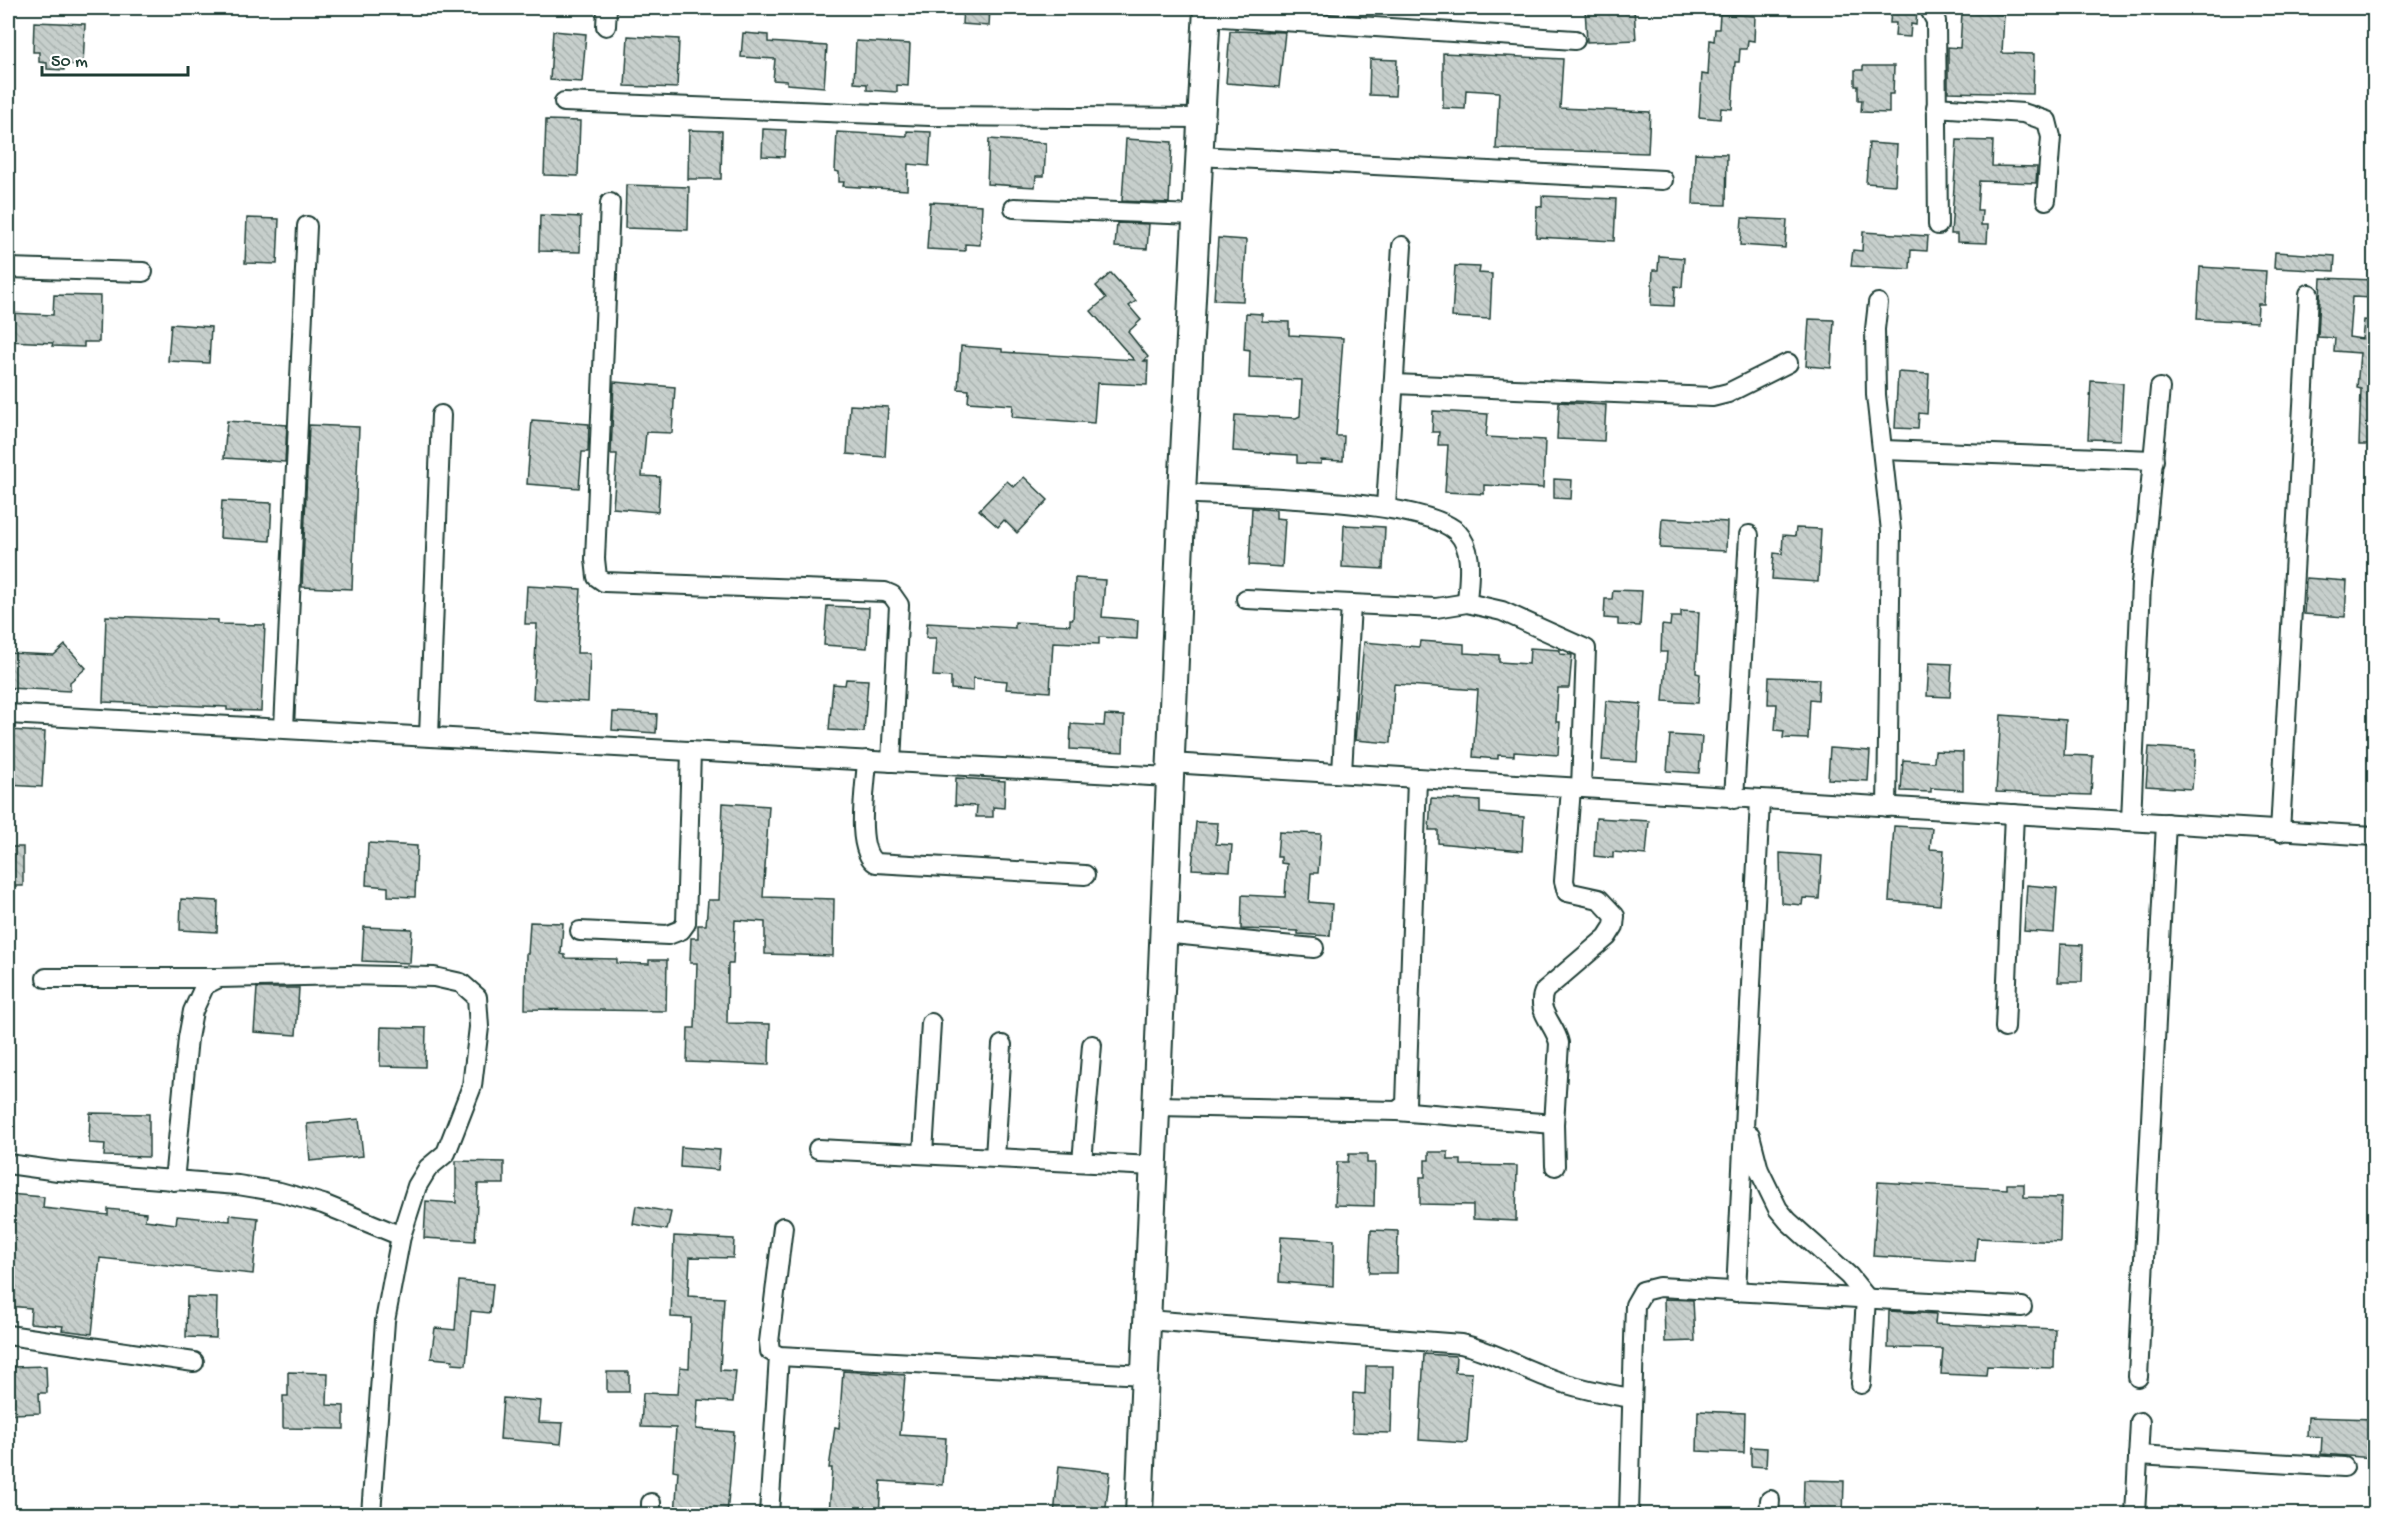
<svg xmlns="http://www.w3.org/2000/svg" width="2382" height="1522" viewBox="0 0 2382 1522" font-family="'Gochi Hand',sans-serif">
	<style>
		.building { fill: url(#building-back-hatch); stroke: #1f3d34; stroke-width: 1.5 }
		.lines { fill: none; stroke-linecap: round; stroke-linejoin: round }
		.street-casing { stroke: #1f3d34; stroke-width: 22 }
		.secondary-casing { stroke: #1f3d34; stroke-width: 30 }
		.street { stroke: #fff; stroke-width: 18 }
		.secondary { stroke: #fff; stroke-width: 26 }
	</style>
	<defs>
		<pattern id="building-back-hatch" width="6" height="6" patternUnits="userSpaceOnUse" patternTransform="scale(1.5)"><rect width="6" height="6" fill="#c7cfcc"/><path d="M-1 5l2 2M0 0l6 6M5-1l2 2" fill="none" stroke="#aab3b0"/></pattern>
	</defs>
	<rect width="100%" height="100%" fill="#fff"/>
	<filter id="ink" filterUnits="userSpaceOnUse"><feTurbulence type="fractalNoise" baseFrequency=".0167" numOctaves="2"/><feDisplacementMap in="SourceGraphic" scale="12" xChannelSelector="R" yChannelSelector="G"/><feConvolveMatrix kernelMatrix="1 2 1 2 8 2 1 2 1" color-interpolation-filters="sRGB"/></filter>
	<g filter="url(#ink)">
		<!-- building -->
		<g class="building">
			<polygon points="963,8 990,8 989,26 962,24"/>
			<polygon points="1585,8 1634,8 1636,40 1587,42"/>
			<polygon points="1891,8 1917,9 1916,25 1911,24 1910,37 1895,36 1896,23 1890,23"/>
			<polygon points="1962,13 2004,14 2002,53 2034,54 2033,94 1948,92 1948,47 1960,48"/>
			<polygon points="1720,14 1755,16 1754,41 1748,40 1747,49 1740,49 1739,62 1735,62 1732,109 1721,108 1720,119 1699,117 1702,74 1708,75 1710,40 1714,41 1715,29 1719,29"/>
			<polygon points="34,22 85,24 83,65 65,64 64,70 47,69 47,63 39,62 39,52 33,52"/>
			<polygon points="553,31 586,34 582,82 550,80"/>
			<polygon points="1230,31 1285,32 1279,87 1226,83"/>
			<polygon points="743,33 768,35 768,42 827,46 824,87 787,84 787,81 773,80 775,59 741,57"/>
			<polygon points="628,36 679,39 677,88 625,86"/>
			<polygon points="856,41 910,44 908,86 897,85 897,92 867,90 867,84 854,83"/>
			<polygon points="1443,53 1563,59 1560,108 1650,112 1648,153 1496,149 1499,92 1466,90 1465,109 1443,108"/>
			<polygon points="1370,59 1397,60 1395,96 1369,95"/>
			<polygon points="1863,66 1894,66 1893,94 1889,94 1889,113 1861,112 1862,100 1858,100 1858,86 1855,86 1855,70 1863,70"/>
			<polygon points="546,120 580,121 578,176 544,175"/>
			<polygon points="763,129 786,130 784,157 762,156"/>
			<polygon points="689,130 722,131 721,179 688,179"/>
			<polygon points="907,131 931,132 929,166 908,164 907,190 843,186 844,182 839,182 839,172 835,171 837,132 907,136"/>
			<polygon points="989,139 1046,143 1044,176 1036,176 1035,187 987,184"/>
			<polygon points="1126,139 1172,142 1169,203 1122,201"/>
			<polygon points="1957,140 1993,141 1992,166 2037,167 2036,183 1979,181 1977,210 1982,210 1981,225 1988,225 1987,243 1957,242 1957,234 1951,234"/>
			<polygon points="1869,143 1897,145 1895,185 1866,183"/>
			<polygon points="1695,153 1727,154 1726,205 1693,204"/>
			<polygon points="626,185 689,187 688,230 625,228"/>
			<polygon points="1542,196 1616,199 1614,241 1536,237 1537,206 1542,207"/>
			<polygon points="930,202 982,205 980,245 965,244 965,251 927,249"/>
			<polygon points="540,215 581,217 580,252 539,251"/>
			<polygon points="247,218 279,219 277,264 245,263"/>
			<polygon points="1742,218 1787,220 1785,248 1740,245"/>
			<polygon points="1117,223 1149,224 1147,249 1115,247"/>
			<polygon points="1863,232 1928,236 1927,251 1911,250 1910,269 1851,266 1853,250 1862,251"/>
			<polygon points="1218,238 1246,240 1243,301 1214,300"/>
			<polygon points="2275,252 2335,256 2334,271 2274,268"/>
			<polygon points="1659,256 1684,258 1682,287 1675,286 1674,306 1651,305 1653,270 1658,270"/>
			<polygon points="1455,266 1480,267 1479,273 1492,274 1490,319 1452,317"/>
			<polygon points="2200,267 2266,271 2264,304 2258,304 2257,322 2197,319"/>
			<polygon points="1111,273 1136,301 1129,306 1141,320 1128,332 1148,357 1144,361 1148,361 1147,385 1097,383 1094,423 1012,417 1013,405 968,402 969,390 958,389 961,346 1002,349 1002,352 1134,360 1091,311 1106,298 1096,286"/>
			<polygon points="2321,278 2374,280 2374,298 2352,297 2349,337 2362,339 2364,320 2374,321 2374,445 2359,445 2361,389 2357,388 2360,353 2334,351 2335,338 2318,337"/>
			<polygon points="54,295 100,296 99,342 84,342 84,347 52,346 53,343 8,341 8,313 53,315"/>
			<polygon points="1246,313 1262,314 1262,321 1289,322 1289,335 1343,338 1336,436 1344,436 1343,461 1321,460 1321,464 1297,463 1297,455 1233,451 1235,415 1296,418 1300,416 1302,380 1249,378 1250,350 1244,349"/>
			<polygon points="1809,319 1834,320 1831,368 1806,366"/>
			<polygon points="171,324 211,327 209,363 168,361"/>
			<polygon points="1898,372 1929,374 1927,414 1919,413 1918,429 1895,428"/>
			<polygon points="2091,381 2123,383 2120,440 2088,439"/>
			<polygon points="614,382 675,387 672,433 646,432 642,476 660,477 658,512 613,508 617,454 611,454"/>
			<polygon points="1559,402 1606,405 1604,441 1557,439"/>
			<polygon points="850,405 888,407 885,457 847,454"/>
			<polygon points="1433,411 1488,414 1486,437 1545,440 1543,488 1484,485 1484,494 1445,492 1448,445 1438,445 1439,432 1432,432"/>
			<polygon points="532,420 589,424 588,452 582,452 579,488 527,484"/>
			<polygon points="227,421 287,425 285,462 224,458"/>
			<polygon points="309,425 359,427 352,589 302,587"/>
			<polygon points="1024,477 1048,500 1017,533 1004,520 998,527 979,510 1007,481 1014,487"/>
			<polygon points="1554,479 1572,480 1571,499 1554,498"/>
			<polygon points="222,501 272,503 270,541 220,538"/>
			<polygon points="1252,508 1276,510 1276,518 1285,519 1282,567 1249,565"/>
			<polygon points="1662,518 1727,522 1726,551 1660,548"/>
			<polygon points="1344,525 1385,527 1383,569 1342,567"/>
			<polygon points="1796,528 1821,529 1818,582 1772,579 1774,553 1782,554 1783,535 1795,536"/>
			<polygon points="1075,578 1105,580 1102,617 1138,620 1137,639 1099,637 1099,644 1053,642 1050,692 1006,689 1007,681 973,678 973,691 951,689 951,677 933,676 936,638 926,638 927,623 1015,628 1015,622 1070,625 1070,619 1073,619"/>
			<polygon points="2306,578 2347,581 2345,617 2304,614"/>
			<polygon points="527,586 581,589 577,653 590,653 588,702 533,699 537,624 525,624"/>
			<polygon points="1613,590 1642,591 1640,626 1618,625 1618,619 1604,618 1605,599 1612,599"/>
			<polygon points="827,606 869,608 867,648 824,645"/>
			<polygon points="1681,611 1699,612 1696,673 1700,674 1698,703 1663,701 1667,652 1661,652 1662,625 1670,626 1671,617 1681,617"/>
			<polygon points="106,616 218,620 218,624 265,625 261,711 227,710 227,707 103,702"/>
			<polygon points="1420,641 1464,644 1464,653 1499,655 1499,662 1529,664 1530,648 1560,650 1560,654 1572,655 1569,688 1558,688 1556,722 1560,722 1558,755 1514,752 1514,756 1498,755 1498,759 1473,757 1478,690 1394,684 1391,743 1355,740 1364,642 1419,647"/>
			<polygon points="65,645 86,668 70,682 70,691 8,688 8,653 54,655"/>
			<polygon points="1929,663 1952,664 1950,697 1927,696"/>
			<polygon points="1769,677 1819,679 1818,700 1810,699 1808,739 1783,738 1784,731 1775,730 1777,704 1768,704"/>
			<polygon points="846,679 868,680 864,732 829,730 833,684 845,685"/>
			<polygon points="1606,701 1641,704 1637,762 1602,760"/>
			<polygon points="613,712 657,714 656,733 612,730"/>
			<polygon points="1105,715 1124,716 1123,752 1070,749 1071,724 1104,726"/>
			<polygon points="2001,715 2066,720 2064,755 2093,756 2091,795 1996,792"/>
			<polygon points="8,730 45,732 42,787 8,785"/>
			<polygon points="1670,735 1702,737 1699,773 1667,771"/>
			<polygon points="2149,747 2195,750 2192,789 2146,786"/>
			<polygon points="1830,748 1870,751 1868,781 1828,779"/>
			<polygon points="1935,751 1963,752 1963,790 1931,788 1931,792 1901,791 1903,760 1934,762"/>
			<polygon points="956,778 1005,781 1004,808 993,807 993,817 976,817 977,806 955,805"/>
			<polygon points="1431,798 1480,801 1480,813 1524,817 1522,851 1438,843 1438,830 1429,830"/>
			<polygon points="723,803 769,806 763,897 834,899 833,956 765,954 765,922 735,920 733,964 728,964 727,1023 770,1024 769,1065 687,1062 688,1028 695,1028 697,963 690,963 691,938 698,938 698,925 706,925 708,900 719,900"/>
			<polygon points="1596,818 1649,821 1646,855 1613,852 1613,858 1594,856"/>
			<polygon points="1196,822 1218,823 1216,844 1232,845 1230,871 1192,869"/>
			<polygon points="1894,826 1932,828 1930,849 1944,850 1940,905 1889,901"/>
			<polygon points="1279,832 1321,834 1318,873 1311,873 1309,902 1332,904 1330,936 1298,934 1298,931 1241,929 1242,895 1285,897 1287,864 1281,863 1281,857 1277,857"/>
			<polygon points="368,843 417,846 415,897 388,896 388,887 366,885"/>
			<rect x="8" y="847" width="15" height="39"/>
			<polygon points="1780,853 1822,856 1819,899 1803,898 1802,905 1781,903"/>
			<polygon points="2027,885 2057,888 2054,933 2024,931"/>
			<polygon points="181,899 218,901 217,932 180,930"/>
			<polygon points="530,922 563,923 561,954 565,955 565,958 617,959 617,963 649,964 649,960 667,960 666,1011 525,1009 526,954 528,954"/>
			<polygon points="364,927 412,929 410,963 362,961"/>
			<polygon points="2060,944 2083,945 2082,982 2058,982"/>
			<polygon points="257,988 299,988 296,1035 254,1032"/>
			<polygon points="381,1027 426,1028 425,1067 380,1066"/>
			<polygon points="90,1113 149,1114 149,1157 104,1156 105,1144 89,1143"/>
			<polygon points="359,1119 363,1156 310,1161 307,1124"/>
			<polygon points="681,1147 720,1150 718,1170 680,1167"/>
			<polygon points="1429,1152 1448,1152 1448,1160 1461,1160 1461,1165 1517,1166 1516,1221 1473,1219 1473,1205 1420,1204 1420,1177 1425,1177 1425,1160 1429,1160"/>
			<polygon points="1349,1154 1367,1154 1367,1163 1375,1163 1374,1206 1335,1205 1337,1162 1348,1162"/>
			<polygon points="456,1161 504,1162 504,1184 478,1184 475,1241 424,1238 426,1201 456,1203"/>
			<polygon points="1878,1182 2007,1189 2007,1184 2024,1184 2024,1197 2061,1198 2060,1242 1977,1238 1975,1262 1873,1256"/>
			<polygon points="8,1194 44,1197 43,1208 108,1215 108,1209 146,1213 145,1220 176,1224 177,1216 230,1221 230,1215 258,1218 253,1274 100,1258 92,1334 62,1330 63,1326 30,1323 31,1308 8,1306"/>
			<polygon points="636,1206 671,1212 667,1230 633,1224"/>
			<polygon points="1371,1230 1398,1231 1397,1273 1369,1273"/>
			<polygon points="674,1236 734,1239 733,1258 690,1257 688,1296 724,1298 720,1370 736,1371 733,1402 698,1400 696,1429 734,1432 727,1515 675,1515 678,1471 673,1470 676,1428 641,1427 643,1393 678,1394 680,1367 689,1368 691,1318 671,1317"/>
			<polygon points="1281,1237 1334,1240 1333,1286 1279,1282"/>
			<polygon points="459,1281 493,1284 490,1313 471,1311 466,1365 452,1364 453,1360 431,1358 435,1328 455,1330"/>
			<polygon points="187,1297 217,1298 216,1338 186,1337"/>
			<polygon points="1664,1299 1693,1300 1695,1341 1665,1342"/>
			<polygon points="1889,1311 1936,1314 1935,1324 2055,1329 2054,1368 1987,1366 1986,1376 1941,1374 1943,1349 1888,1348"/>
			<polygon points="1424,1354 1456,1356 1455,1372 1472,1373 1467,1443 1419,1440"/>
			<polygon points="46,1366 47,1393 39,1393 40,1413 12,1414 11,1367"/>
			<polygon points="1366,1366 1393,1366 1391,1433 1352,1432 1353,1393 1365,1394"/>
			<polygon points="843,1371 905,1375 900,1435 946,1438 943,1485 881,1481 879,1515 829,1515 832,1468 829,1468 835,1427 839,1428"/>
			<polygon points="288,1372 328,1373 327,1405 344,1406 344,1429 283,1428 283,1396 288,1396"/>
			<rect x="607" y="1372" width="22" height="20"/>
			<polygon points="503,1398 541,1401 539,1422 563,1423 561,1444 500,1439"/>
			<polygon points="1698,1411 1745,1413 1744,1453 1697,1451"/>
			<polygon points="2308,1417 2374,1419 2374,1458 2321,1454 2322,1437 2307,1436"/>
			<polygon points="1751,1447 1767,1448 1766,1467 1751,1466"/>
			<polygon points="1059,1466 1110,1472 1105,1515 1054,1515"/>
			<polygon points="1804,1480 1844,1481 1843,1515 1803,1515"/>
		</g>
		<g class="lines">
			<defs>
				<g id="street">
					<polyline points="1929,8 1936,21 1938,225"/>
					<polyline points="1206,16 1575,40"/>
					<polyline points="606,26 607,8"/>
					<polyline points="564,102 930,116 1200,118"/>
					<polyline points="1936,107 2023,113 2047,121 2051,137 2046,200"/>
					<polyline points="1198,156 1663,180"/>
					<polyline points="610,203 595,559 597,577 604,582 885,592 892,595 899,605 891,762"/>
					<polyline points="1014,208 1195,215"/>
					<polyline points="8,268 143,272"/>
					<polyline points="1878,303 1875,329 1876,395 1891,531 1887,807"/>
					<polyline points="1394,384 1712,397 1728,393 1788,363"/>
					<polyline points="1883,450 2154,460"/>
					<path d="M1182,493C1237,497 1422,498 1457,532C1475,551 1468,580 1467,603"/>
					<polyline points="1386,507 1402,246"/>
					<polyline points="1246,599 1436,608 1467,603 1502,611 1586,649 1581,788"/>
					<polyline points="8,714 1169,777"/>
					<polyline points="284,728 307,226"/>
					<polyline points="429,736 441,415"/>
					<path d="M867,760C866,785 854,850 876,863L1085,875"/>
					<polyline points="1170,763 2374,836"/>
					<polyline points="1342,773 1351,604"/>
					<polyline points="1734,799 1749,535"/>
					<polyline points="2131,821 2141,584 2160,388"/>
					<polyline points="2280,832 2309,294"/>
					<polyline points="580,931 668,935 681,930 686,923 691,751"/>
					<polyline points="1163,933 1314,948"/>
					<polyline points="46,978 217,978"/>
					<polyline points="2005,1028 2014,814"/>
					<polyline points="1158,1106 1397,1111 1406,1104 1417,779"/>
					<polyline points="1397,1111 1554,1124"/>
					<polyline points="1750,1135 1759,1170 1778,1209 1788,1221 1849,1276 1866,1297 1861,1384"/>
					<polyline points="818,1149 1153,1166"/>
					<polyline points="923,1153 931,1023"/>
					<polyline points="995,1157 1002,1045"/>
					<polyline points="1082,1162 1092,1045"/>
					<polyline points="8,1164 58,1171 238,1185 280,1192 323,1204 401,1236"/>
					<path d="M1555,1166L1554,1124L1559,1043C1555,1024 1534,1010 1545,990L1607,937L1614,926L1615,916L1599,899L1567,892L1564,881L1571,788"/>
					<polyline points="174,1181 188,1038 193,1011 205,985 219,978 348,975 434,977 461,983 477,997 479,1027 472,1086 446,1153 428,1168 417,1186 401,1236 385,1321 371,1514"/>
					<polyline points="783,1227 769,1342 770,1351 779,1356 1145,1375"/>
					<polyline points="1736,1292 1760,800"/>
					<path d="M1147,1320L1461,1344C1488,1350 1509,1362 1534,1372C1565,1386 1599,1393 1632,1398"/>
					<polyline points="8,1335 194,1362"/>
					<polyline points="2138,1377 2166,823"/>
					<polyline points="2138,1455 2344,1467"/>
					<polyline points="651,1514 651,1503"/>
					<polyline points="769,1514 779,1356"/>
					<polyline points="1629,1514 1635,1305 1643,1291 1659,1287 2022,1307"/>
					<polyline points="1769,1514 1770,1500"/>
					<polyline points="2135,1514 2140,1422"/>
				</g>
				<polyline id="secondary" points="1139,1514 1182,493 1207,8"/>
			</defs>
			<!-- street casing -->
			<use href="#street" class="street-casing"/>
			<!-- secondary casing -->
			<use href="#secondary" class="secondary-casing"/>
			<!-- street -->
			<use href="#street" class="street"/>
			<!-- secondary -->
			<use href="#secondary" class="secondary"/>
		</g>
	</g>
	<!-- margin -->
	<rect width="2382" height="1522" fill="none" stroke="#fff" stroke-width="30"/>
	<rect x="15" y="15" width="2352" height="1492" fill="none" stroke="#1f3d34" stroke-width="2" filter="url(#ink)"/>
	<!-- scale -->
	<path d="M42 66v9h146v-9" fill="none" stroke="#1f3d34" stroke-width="3"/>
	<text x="51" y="66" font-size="18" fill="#1f3d34" stroke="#ffffff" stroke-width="4.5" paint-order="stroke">50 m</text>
</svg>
